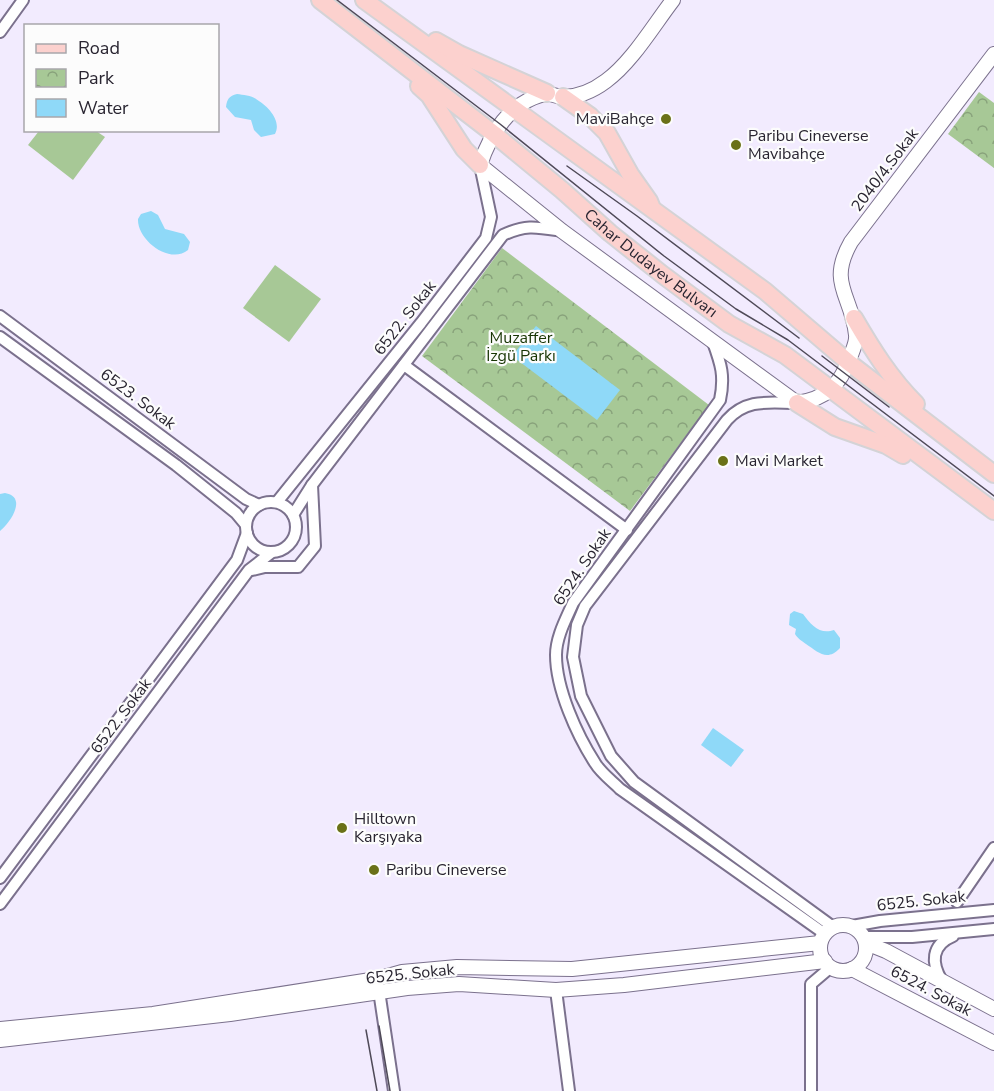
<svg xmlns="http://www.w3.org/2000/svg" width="994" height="1091" viewBox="0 0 994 1091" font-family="'Nunito Sans',sans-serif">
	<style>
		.park { fill: url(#park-crowns) }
		.garden { fill: #a7c896 }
		.water { fill: #8fd9f8 }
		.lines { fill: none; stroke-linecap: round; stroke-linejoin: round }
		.minor-casing { stroke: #7b718d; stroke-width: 14 }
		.tertiary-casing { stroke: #7b718d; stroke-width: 16 }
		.primary-casing { stroke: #d4d3d6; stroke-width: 20 }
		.minor { stroke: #fff; stroke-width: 10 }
		.tertiary { stroke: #fff; stroke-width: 14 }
		.primary { stroke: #fcd1ce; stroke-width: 16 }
		.tram { stroke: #4f4a58; stroke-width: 1.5 }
		.poi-dot { fill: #6a7118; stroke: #fcfcfc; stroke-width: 2 }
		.labels { text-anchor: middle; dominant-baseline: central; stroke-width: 4.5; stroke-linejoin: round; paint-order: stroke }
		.poi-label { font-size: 16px; fill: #292531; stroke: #fcfcfc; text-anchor: start }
		.street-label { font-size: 16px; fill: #292531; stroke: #fcfcfc }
		.park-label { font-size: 16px; fill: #183504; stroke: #fcfcfc }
	</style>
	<defs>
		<pattern id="park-crowns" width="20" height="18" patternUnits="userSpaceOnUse" patternTransform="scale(1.5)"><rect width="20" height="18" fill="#a7c896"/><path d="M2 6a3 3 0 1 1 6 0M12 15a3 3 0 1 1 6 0" fill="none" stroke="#88a27b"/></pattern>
	</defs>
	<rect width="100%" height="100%" fill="#f2ebfe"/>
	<!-- park -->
	<g class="park">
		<polygon points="979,92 994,103 994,168 948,134"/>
		<polygon points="502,248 709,405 630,511 422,356"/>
	</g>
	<!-- garden -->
	<g class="garden">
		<polygon points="39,131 96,131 105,137 73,180 28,145"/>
		<polygon points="275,265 321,299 289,342 243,308"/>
	</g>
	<!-- water -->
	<g class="water">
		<path d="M237,94C243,95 251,95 256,99C268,106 282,121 275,134L261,137L254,130L251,120L235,117L226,107C227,99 229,96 237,94Z"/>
		<path d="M151,211L158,215L165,229L184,234L190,242L188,250C170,265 137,240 138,219L141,214Z"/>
		<polygon points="536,326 620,390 597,420 512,356"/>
		<path d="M5,493C28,497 10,523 0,531V494Z"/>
		<path d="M794,611L803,614C811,625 820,635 834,630L840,638V648C827,662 818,652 806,644C801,640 798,639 795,634L796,629L789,625L790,614Z"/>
		<polygon points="713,728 744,750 731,767 701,745"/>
	</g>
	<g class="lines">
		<defs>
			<g id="minor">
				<polyline points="0,32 23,0"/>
				<polyline points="0,316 246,499 259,505"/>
				<polyline points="0,337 176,465 236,513 246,525"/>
				<path d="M713,342C721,364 725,376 720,400L573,603C566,619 556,637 556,655C556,689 577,735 595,763C601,773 612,781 620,789L825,934"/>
				<polyline points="404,365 627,530"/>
				<path d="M797,403C769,403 747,398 727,420L585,606L577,625L573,657L581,696L611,756L634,782L833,927"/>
				<polyline points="277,502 421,323 486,238 491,217 480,165"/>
				<circle cx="271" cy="527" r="25"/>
				<path d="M293,515L312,485L503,235C526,224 537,227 562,231"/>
				<polyline points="252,570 265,567 298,567 315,546 312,485"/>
				<polyline points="0,878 237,560 247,533"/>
				<polyline points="957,902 994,848"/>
				<polyline points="0,904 249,570 272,552"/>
				<polyline points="852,926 880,921 994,910"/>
				<polyline points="864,937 912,937 994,929"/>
				<path d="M942,981C931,963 931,945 953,936"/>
				<polyline points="378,984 394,1091"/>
				<polyline points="556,990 569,1091"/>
				<polyline points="811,1091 811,984 831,967"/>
			</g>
			<g id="tertiary">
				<path d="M673,0C653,26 632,62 606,81C594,90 578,97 563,97C557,97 551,93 545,94C510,102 490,134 480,165L562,231L797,403C826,399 840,385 850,358C852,351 857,343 856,335C852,295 827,284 851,242L994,54"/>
				<circle cx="843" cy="948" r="23"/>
				<polyline points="866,943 886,951 994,1009"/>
				<polyline points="852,969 994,1043"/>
				<polyline points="0,1029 153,1014 377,979 402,972 457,967 572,969 820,943"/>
				<polyline points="0,1040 230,1014 407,988 459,984 556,990 624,985 825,961"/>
			</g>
			<g id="primary">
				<path id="s1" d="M320,0L494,134L562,190L610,233L663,275L729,324L785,355L994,511"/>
				<polyline points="364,0 765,291 848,362 994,474"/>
				<polyline points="436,41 459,54 547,93"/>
				<polyline points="419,86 429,95 464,149 480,165"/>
				<polyline points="563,97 590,116 607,133 630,174 649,201 651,206"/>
				<path d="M854,318C872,349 890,378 916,404"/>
				<polyline points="797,403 835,427 886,445 903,455"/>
			</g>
		</defs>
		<!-- minor casing -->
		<use href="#minor" class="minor-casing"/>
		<!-- tertiary casing -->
		<use href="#tertiary" class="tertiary-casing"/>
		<!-- primary casing -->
		<use href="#primary" class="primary-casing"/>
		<!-- minor -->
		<use href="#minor" class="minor"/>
		<!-- tertiary -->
		<use href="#tertiary" class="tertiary"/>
		<!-- primary -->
		<use href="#primary" class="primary"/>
		<!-- tram -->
		<g class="tram">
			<polyline points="337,0 500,124 664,256 736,309 788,340 994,496"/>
			<polyline points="567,166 637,216 799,338"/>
			<polyline points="822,356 889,407"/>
			<polyline points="379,1026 390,1091"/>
			<polyline points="366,1030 377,1091"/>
		</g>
	</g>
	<!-- markers -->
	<g class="poi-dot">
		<circle cx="666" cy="119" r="6"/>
		<circle cx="736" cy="145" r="6"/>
		<circle cx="723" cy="461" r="6"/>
		<circle cx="342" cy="828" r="6"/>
		<circle cx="374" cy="870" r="6"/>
	</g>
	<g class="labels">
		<!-- poi labels -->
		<g class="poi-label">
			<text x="654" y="119" text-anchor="end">MaviBahçe</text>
			<text x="748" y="136">Paribu Cineverse<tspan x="748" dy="18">Mavibahçe</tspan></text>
			<text x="735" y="461">Mavi Market</text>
			<text x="354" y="819">Hilltown<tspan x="354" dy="18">Karşıyaka</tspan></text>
			<text x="386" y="870">Paribu Cineverse</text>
		</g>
		<!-- street labels -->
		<g class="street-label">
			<text transform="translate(885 170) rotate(-53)">2040/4.Sokak</text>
			<text stroke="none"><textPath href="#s1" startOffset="423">Cahar Dudayev Bulvarı</textPath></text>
			<text transform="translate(405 318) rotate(-52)">6522. Sokak</text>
			<text transform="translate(138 399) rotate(37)">6523. Sokak</text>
			<text transform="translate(582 567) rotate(-56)">6524. Sokak</text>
			<text transform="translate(121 716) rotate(-53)">6522. Sokak</text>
			<text transform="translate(921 901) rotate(-6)">6525. Sokak</text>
			<text transform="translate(410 974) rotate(-6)">6525. Sokak</text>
			<text transform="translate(931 991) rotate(28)">6524. Sokak</text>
		</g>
		<!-- park labels -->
		<g class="park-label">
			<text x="521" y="338">Muzaffer<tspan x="521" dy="18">İzgü Parkı</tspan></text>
		</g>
	</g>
	<!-- legend -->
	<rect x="24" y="24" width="195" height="108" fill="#fcfcfc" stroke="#a8a6ab" stroke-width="1.5"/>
	<rect x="36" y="44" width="30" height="9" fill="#fcd1ce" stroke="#a8a6ab" stroke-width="1.5"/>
	<text x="78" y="54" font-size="18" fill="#292531">Road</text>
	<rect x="36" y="69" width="30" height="18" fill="url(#park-crowns)" stroke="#a8a6ab" stroke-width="1.5"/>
	<text x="78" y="84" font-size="18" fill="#292531">Park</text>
	<rect x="36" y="99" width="30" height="18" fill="#8fd9f8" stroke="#a8a6ab" stroke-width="1.5"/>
	<text x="78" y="114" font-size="18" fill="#292531">Water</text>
</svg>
